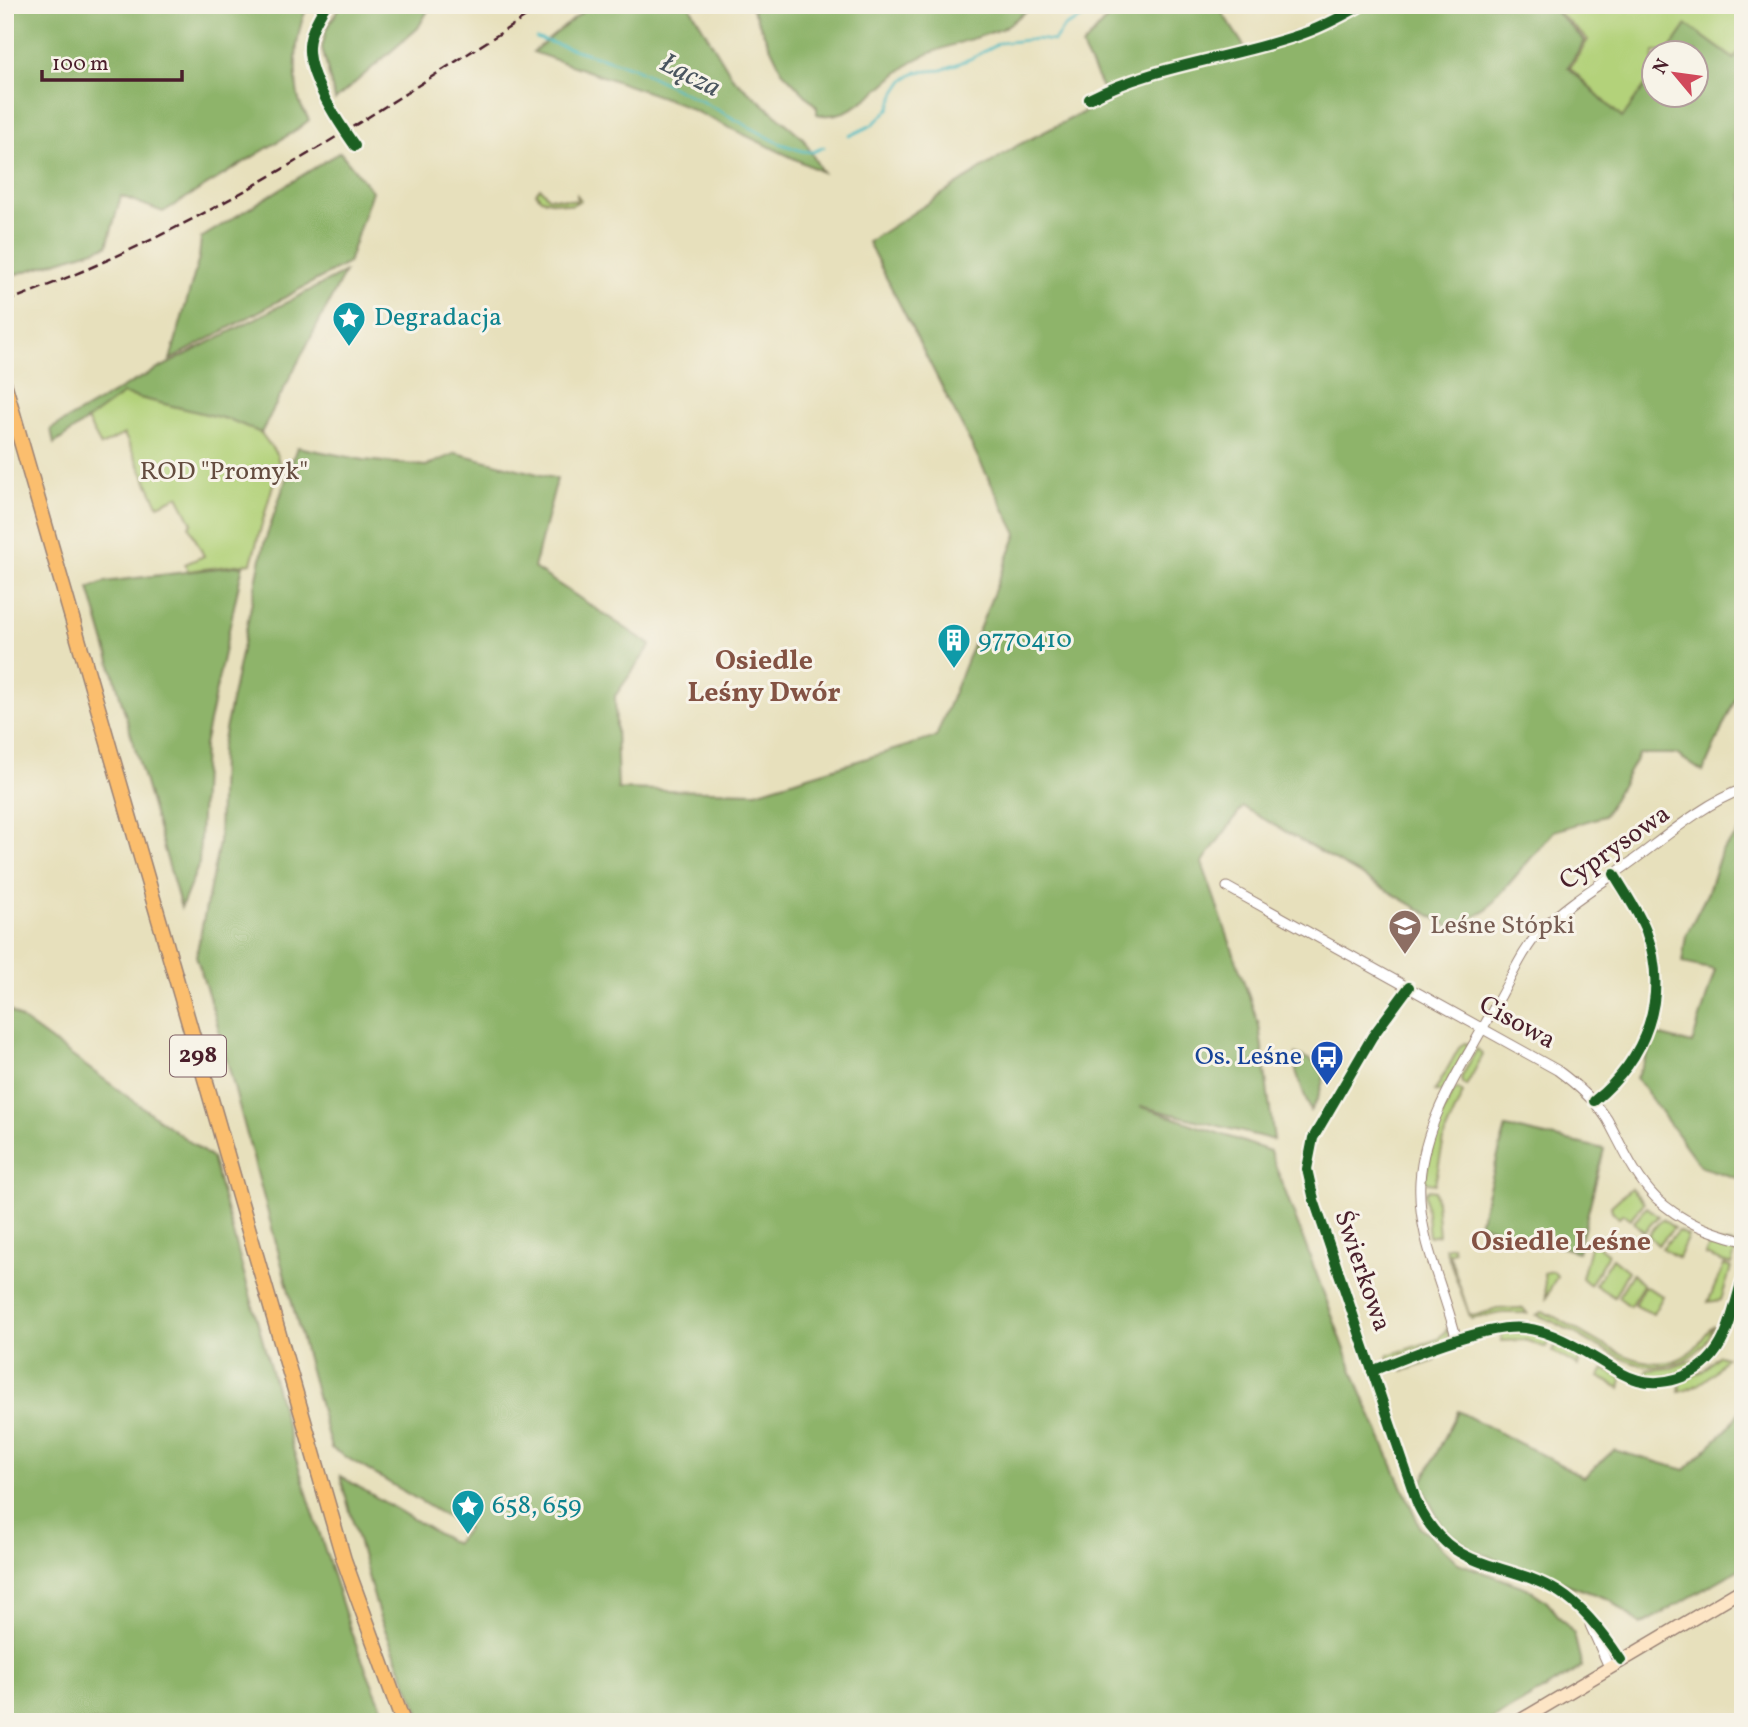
<svg xmlns="http://www.w3.org/2000/svg" width="1748" height="1727" viewBox="0 0 1748 1727" font-family="Vollkorn,serif">
	<style>
		.green { fill: #b3d27a; stroke: #7e7852; stroke-width: 2 }
		.forest { fill: #8eb46a; stroke: #6c6a4a; stroke-width: 2 }
		.lines { fill: none; stroke-linecap: round; stroke-linejoin: round }
		.stream { stroke: #4ab9c0; stroke-width: 2.5 }
		.street-casing { stroke: #988074; stroke-width: 11 }
		.secondary-casing { stroke: #988074; stroke-width: 15 }
		.primary-casing { stroke: #988074; stroke-width: 17 }
		.street { stroke: #fff; stroke-width: 9 }
		.secondary { stroke: #fde5c5; stroke-width: 12 }
		.primary { stroke: #fbbe6e; stroke-width: 14 }
		.rail { stroke: #4a1f2b; stroke-width: 2.5; stroke-dasharray: 10 5; stroke-linecap: butt }
		.cycleway-casing { stroke: #f7f3e8; stroke-width: 15 }
		.cycleway { stroke: #1b5e20; stroke-width: 10 }
		.labels { text-anchor: middle; dominant-baseline: central; stroke-width: 6; stroke-linejoin: round; paint-order: stroke }
		.shield { fill: #f7f3e8; stroke: #7e5f64; stroke-width: 2 }
		.shield-label { font-size: 24px; font-weight: bold; fill: #4a1f2b }
		.culture-label { font-size: 26px; fill: #0d838f; stroke: #f7f3e8; text-anchor: start }
		.park-label { font-size: 26px; fill: #644c3f; stroke: #f7f3e8 }
		.street-label { font-size: 26px; fill: #4a1f2b; stroke: #f7f3e8 }
		.education-label { font-size: 26px; fill: #785e54; stroke: #f7f3e8; text-anchor: start }
		.transit-label { font-size: 26px; fill: #164399; stroke: #f7f3e8; text-anchor: end }
		.water-label { font-size: 28px; font-style: italic; fill: #4a555f; stroke: #f7f3e8 }
		.neighbourhood-label { font-size: 28px; font-weight: bold; fill: #845344; stroke: #f7f3e8 }
	</style>
	<rect width="100%" height="100%" fill="#f7f3e8"/>
	<filter id="ink" filterUnits="userSpaceOnUse"><feTurbulence type="fractalNoise" baseFrequency=".0143" numOctaves="2"/><feDisplacementMap in="SourceGraphic" scale="14" xChannelSelector="R" yChannelSelector="G"/><feConvolveMatrix kernelMatrix="1 2 1 2 8 2 1 2 1" color-interpolation-filters="sRGB"/></filter>
	<filter id="wash" filterUnits="userSpaceOnUse"><feTurbulence type="fractalNoise" baseFrequency=".00686" numOctaves="4" result="noise"/><feDisplacementMap in="SourceGraphic" scale="28" xChannelSelector="R" yChannelSelector="G"/><feGaussianBlur stdDeviation="1.57" result="paint"/><feColorMatrix in="noise" values="0 0 0 0 0 0 0 0 0 0 0 0 0 0 0 0 0 1.4 0 .05"/><feComposite in="paint" operator="in"/></filter>
	<g filter="url(#wash)">
		<rect width="100%" height="100%" fill="#e7e0bc"/>
		<!-- green -->
		<g class="green">
			<polygon points="1550,5 1743,5 1743,46 1734,59 1687,25 1668,52 1654,52 1653,74 1623,119 1570,68 1588,40"/>
			<polygon points="540,188 548,197 577,201 577,195 581,200 572,205 541,199 536,193"/>
			<polygon points="123,394 231,420 261,433 277,455 279,463 251,563 188,571 185,564 204,556 189,526 192,523 178,496 158,505 124,434 101,446 87,420"/>
			<polygon points="1465,1043 1469,1045 1442,1092 1435,1091 1460,1046"/>
			<polygon points="1477,1049 1483,1055 1466,1086 1462,1083 1461,1078"/>
			<path d="M1458,1089L1463,1093L1445,1134L1435,1184L1428,1183L1425,1180C1430,1147 1438,1119 1454,1091Z"/>
			<polygon points="1631,1188 1644,1203 1630,1219 1623,1214 1619,1218 1612,1211 1611,1206"/>
			<polygon points="1428,1190 1435,1191 1439,1235 1429,1237 1425,1193"/>
			<polygon points="1647,1207 1658,1216 1644,1232 1633,1222"/>
			<polygon points="1662,1219 1674,1228 1658,1245 1648,1235"/>
			<polygon points="1678,1231 1688,1236 1678,1258 1662,1248"/>
			<polygon points="1591,1243 1594,1243 1608,1254 1590,1285 1582,1278"/>
			<polygon points="1730,1243 1737,1247 1731,1265 1705,1255 1710,1244"/>
			<polygon points="1452,1246 1454,1251 1449,1253 1469,1314 1473,1316 1497,1309 1523,1308 1527,1313 1502,1313 1471,1319 1445,1248"/>
			<polygon points="1612,1258 1628,1271 1614,1297 1595,1285"/>
			<polygon points="1724,1265 1731,1268 1721,1300 1708,1302"/>
			<polygon points="1553,1271 1557,1276 1546,1298 1544,1273"/>
			<polygon points="1632,1274 1643,1285 1630,1306 1618,1297"/>
			<polygon points="1644,1286 1663,1296 1653,1314 1634,1305"/>
			<path d="M1542,1312L1553,1316C1592,1336 1646,1382 1688,1354C1700,1346 1704,1332 1714,1326C1708,1341 1698,1354 1682,1361C1633,1384 1583,1329 1536,1315Z"/>
			<polygon points="1449,1327 1448,1337 1443,1341 1385,1361 1389,1355 1438,1339"/>
			<polygon points="1506,1332 1527,1332 1549,1339 1547,1348 1525,1340 1501,1341 1502,1335"/>
			<polygon points="1557,1343 1580,1357 1578,1366 1552,1351"/>
			<polygon points="1431,1355 1435,1361 1403,1371 1402,1364"/>
			<path d="M1719,1355L1726,1357C1714,1374 1699,1388 1679,1392L1680,1382L1703,1371Z"/>
			<path d="M1692,1360L1694,1366C1680,1373 1662,1381 1646,1375L1647,1370L1671,1368Z"/>
			<polygon points="1604,1369 1622,1379 1620,1388 1599,1377"/>
		</g>
		<!-- forest -->
		<g class="forest">
			<path d="M5,5H309C295,28 293,74 299,100C300,107 306,113 309,120L295,131L163,212L121,196L107,246L17,274L5,275Z"/>
			<polygon points="341,5 430,7 418,28 335,100 322,48 326,30"/>
			<polygon points="591,5 689,5 733,78 803,138 822,172 676,102 533,52"/>
			<path d="M750,5H1037C1023,11 1014,23 1001,29C976,39 935,48 914,61C886,78 854,123 817,114V107L782,71Z"/>
			<polygon points="1119,5 1217,5 1248,52 1363,5 1549,5 1585,41 1568,67 1622,118 1653,74 1654,94 1696,94 1696,52 1668,52 1687,25 1734,59 1743,46 1743,681 1703,772 1676,754 1639,754 1604,816 1554,831 1486,911 1452,928 1243,807 1202,863 1259,1025 1274,1140 1140,1106 1270,1151 1361,1392 1420,1527 1458,1563 1527,1588 1546,1601 1574,1634 1582,1667 1489,1722 423,1722 379,1615 340,1476 455,1544 467,1529 331,1448 215,1016 196,956 219,843 221,749 264,544 297,447 364,460 426,466 456,453 557,479 534,568 651,645 615,696 618,789 756,792 936,737 1017,534 868,242 1018,145 1108,100 1082,47"/>
			<polygon points="340,152 372,191 348,263 170,360 199,258 201,238"/>
			<polygon points="345,272 261,433 231,420 123,394 54,444 51,429 131,383"/>
			<polygon points="243,565 204,745 199,864 181,908 89,588 104,582"/>
			<polygon points="1743,828 1743,1180 1701,1167 1636,1078 1657,1035 1692,1044 1715,970 1682,963 1686,935 1708,892 1721,852"/>
			<polygon points="5,1007 212,1158 292,1446 352,1635 388,1722 5,1722 9,1715 5,1712"/>
			<polygon points="1296,1054 1327,1067 1318,1098 1310,1111 1296,1071"/>
			<polygon points="1506,1127 1604,1149 1578,1252 1479,1224"/>
			<polygon points="1743,1406 1743,1567 1641,1625 1611,1600 1474,1551 1442,1527 1421,1484 1458,1411 1584,1477 1614,1450 1685,1470 1729,1427"/>
		</g>
		<g class="lines">
			<!-- stream -->
			<g class="stream">
				<polyline points="536,38 632,67 703,102 779,143 802,151 813,152 824,147"/>
				<polyline points="849,136 872,125 889,109 896,92 904,80 917,72 942,70 972,58 999,43 1036,39 1054,41 1064,27 1095,12 1100,5"/>
			</g>
		</g>
	</g>
	<g filter="url(#ink)">
		<g class="lines">
			<defs>
				<g id="street">
					<path d="M326,5C297,52 313,78 339,121"/>
					<path d="M1089,99C1154,65 1230,59 1299,35C1321,28 1341,17 1362,5"/>
					<polyline points="347,134 355,146"/>
					<path d="M1227,887L1557,1070C1576,1084 1594,1099 1607,1119C1622,1146 1634,1176 1656,1198C1681,1222 1710,1232 1743,1241"/>
					<path d="M1409,987L1372,1037L1313,1138L1307,1169L1314,1200L1417,1503C1451,1575 1503,1558 1559,1592C1583,1607 1606,1637 1621,1660"/>
					<path d="M1594,1101C1646,1059 1670,997 1646,931C1638,911 1625,893 1614,874"/>
					<path d="M1457,1341C1444,1286 1417,1238 1420,1181C1424,1117 1466,1061 1495,1006C1510,981 1522,950 1542,929C1567,904 1599,885 1627,865C1662,840 1702,804 1743,789"/>
					<path d="M1372,1371C1409,1356 1488,1323 1525,1328C1559,1332 1591,1357 1621,1373C1657,1393 1702,1378 1721,1343C1732,1323 1736,1298 1743,1277"/>
					<polyline points="1590,1625 1609,1667"/>
				</g>
				<polyline id="secondary" points="1518,1722 1743,1589"/>
				<polyline id="primary" points="5,386 344,1560 403,1722"/>
			</defs>
			<!-- street casing -->
			<use href="#street" class="street-casing"/>
			<!-- secondary casing -->
			<use href="#secondary" class="secondary-casing"/>
			<!-- primary casing -->
			<use href="#primary" class="primary-casing"/>
			<!-- street -->
			<use href="#street" class="street"/>
			<!-- secondary -->
			<use href="#secondary" class="secondary"/>
			<!-- primary -->
			<use href="#primary" class="primary"/>
			<!-- rail -->
			<path class="rail" d="M5,302C62,281 117,257 171,230C299,166 423,81 545,5"/>
			<defs>
				<g id="cycleway">
					<path d="M326,5C318,17 310,31 309,46C307,76 338,122 355,146"/>
					<path d="M1089,99C1154,65 1230,59 1299,35C1321,28 1341,17 1362,5"/>
					<path d="M1409,987L1372,1037L1313,1138L1307,1169L1314,1200L1417,1503C1451,1575 1503,1558 1559,1592C1583,1607 1606,1637 1621,1660"/>
					<path d="M1594,1101C1646,1059 1670,997 1646,931C1638,911 1625,893 1614,874"/>
					<path d="M1372,1371C1409,1356 1488,1323 1525,1328C1559,1332 1591,1357 1621,1373C1657,1393 1702,1378 1721,1343C1732,1323 1736,1298 1743,1277"/>
				</g>
			</defs>
			<!-- cycleway casing -->
			<use href="#cycleway" class="cycleway-casing"/>
			<!-- cycleway -->
			<use href="#cycleway" class="cycleway"/>
		</g>
	</g>
	<!-- icons -->
	<defs>
		<symbol id="sight-pin" viewBox="-11 -11 22 30"><path d="M0 17L-7.5 6A9.5 9.5 0 1 1 7.5 6Z" fill="#0f9aa8" stroke="#f7f3e8"/><path d="M0-6L1.8-2.2L6-1.7L2.9 1.2L3.7 5.4L0 3.3L-3.7 5.4L-2.9 1.2L-6-1.7L-1.8-2.2Z" fill="#fff"/></symbol>
		<symbol id="building-pin" viewBox="-11 -11 22 30"><path d="M0 17L-7.5 6A9.5 9.5 0 1 1 7.5 6Z" fill="#0f9aa8" stroke="#f7f3e8"/><path d="M-4-6H4V6H1V3H-1V6H-4ZM-2.5-4.3h1.7v1.8h-1.7ZM.8-4.3h1.7v1.8H.8ZM-2.5-1h1.7V.8h-1.7ZM.8-1h1.7V.8H.8Z" fill="#fff"/></symbol>
		<symbol id="school-pin" viewBox="-11 -11 22 30"><path d="M0 17L-7.5 6A9.5 9.5 0 1 1 7.5 6Z" fill="#8d6e63" stroke="#f7f3e8"/><path d="M0-5L7-2L0 1L-7-2ZM-4 1L0 2.5L4 1V4Q0 6-4 4Z" fill="#fff"/></symbol>
		<symbol id="bus-pin" viewBox="-11 -11 22 30"><path d="M0 17L-7.5 6A9.5 9.5 0 1 1 7.5 6Z" fill="#1a4fb4" stroke="#f7f3e8"/><path d="M-5-6H5V4H4V6H2V4H-2V6H-4V4H-5ZM-3.5-4V0h7V-4ZM-3.5 1.2v1.5H-2V1.2ZM2 1.2v1.5H3.5V1.2Z" fill="#fff"/></symbol>
	</defs>
	<g fill-rule="evenodd">
		<use href="#sight-pin" x="330" y="299" width="38" height="52"/>
		<use href="#building-pin" x="935" y="621" width="38" height="52"/>
		<use href="#school-pin" x="1386" y="907" width="38" height="52"/>
		<use href="#bus-pin" x="1308" y="1038" width="38" height="52"/>
		<use href="#sight-pin" x="449" y="1487" width="38" height="52"/>
	</g>
	<g class="labels">
		<!-- shield labels -->
		<rect class="shield" x="170" y="1035.5" width="56" height="41" rx="5"/>
		<g class="shield-label">
			<text x="198" y="1056">298</text>
		</g>
		<!-- culture labels -->
		<g class="culture-label">
			<text x="374" y="318">Degradacja</text>
			<text x="978" y="640">9770410</text>
			<text x="492" y="1506">658, 659</text>
		</g>
		<!-- park labels -->
		<g class="park-label">
			<text x="224" y="472">ROD "Promyk"</text>
		</g>
		<!-- street labels -->
		<g class="street-label">
			<text transform="translate(1615 848) rotate(-35)">Cyprysowa</text>
			<text transform="translate(1517 1023) rotate(29)">Cisowa</text>
			<text transform="translate(1362 1271) rotate(71)">Świerkowa</text>
		</g>
		<!-- education labels -->
		<g class="education-label">
			<text x="1430" y="926">Leśne Stópki</text>
		</g>
		<!-- transit labels -->
		<g class="transit-label">
			<text x="1302" y="1057">Os. Leśne</text>
		</g>
		<!-- water labels -->
		<g class="water-label">
			<text transform="translate(690 76) rotate(27)">Łącza</text>
		</g>
		<!-- neighbourhood labels -->
		<g class="neighbourhood-label">
			<text x="764" y="661">Osiedle<tspan x="764" dy="32">Leśny Dwór</tspan></text>
			<text x="1561" y="1242">Osiedle Leśne</text>
		</g>
	</g>
	<!-- margin -->
	<rect width="1748" height="1727" fill="none" stroke="#f7f3e8" stroke-width="28"/>
	<!-- north arrow -->
	<g transform="translate(1675 74) rotate(299)"><circle r="33" fill="#f7f3e8" stroke="#b29e9c" stroke-width="2"/>
	<path d="M0-5L12 26L0 18L-12 26Z" fill="#d1495b"/>
	<text y="-10" font-size="19" font-weight="bold" text-anchor="middle" fill="#4a1f2b">N</text>
	</g>
	<!-- scale -->
	<path d="M42 70v10h140v-10" fill="none" stroke="#4a1f2b" stroke-width="3.5"/>
	<text x="52" y="70" font-size="21" fill="#4a1f2b" stroke="#f7f3e8" stroke-width="5" paint-order="stroke">100 m</text>
</svg>
